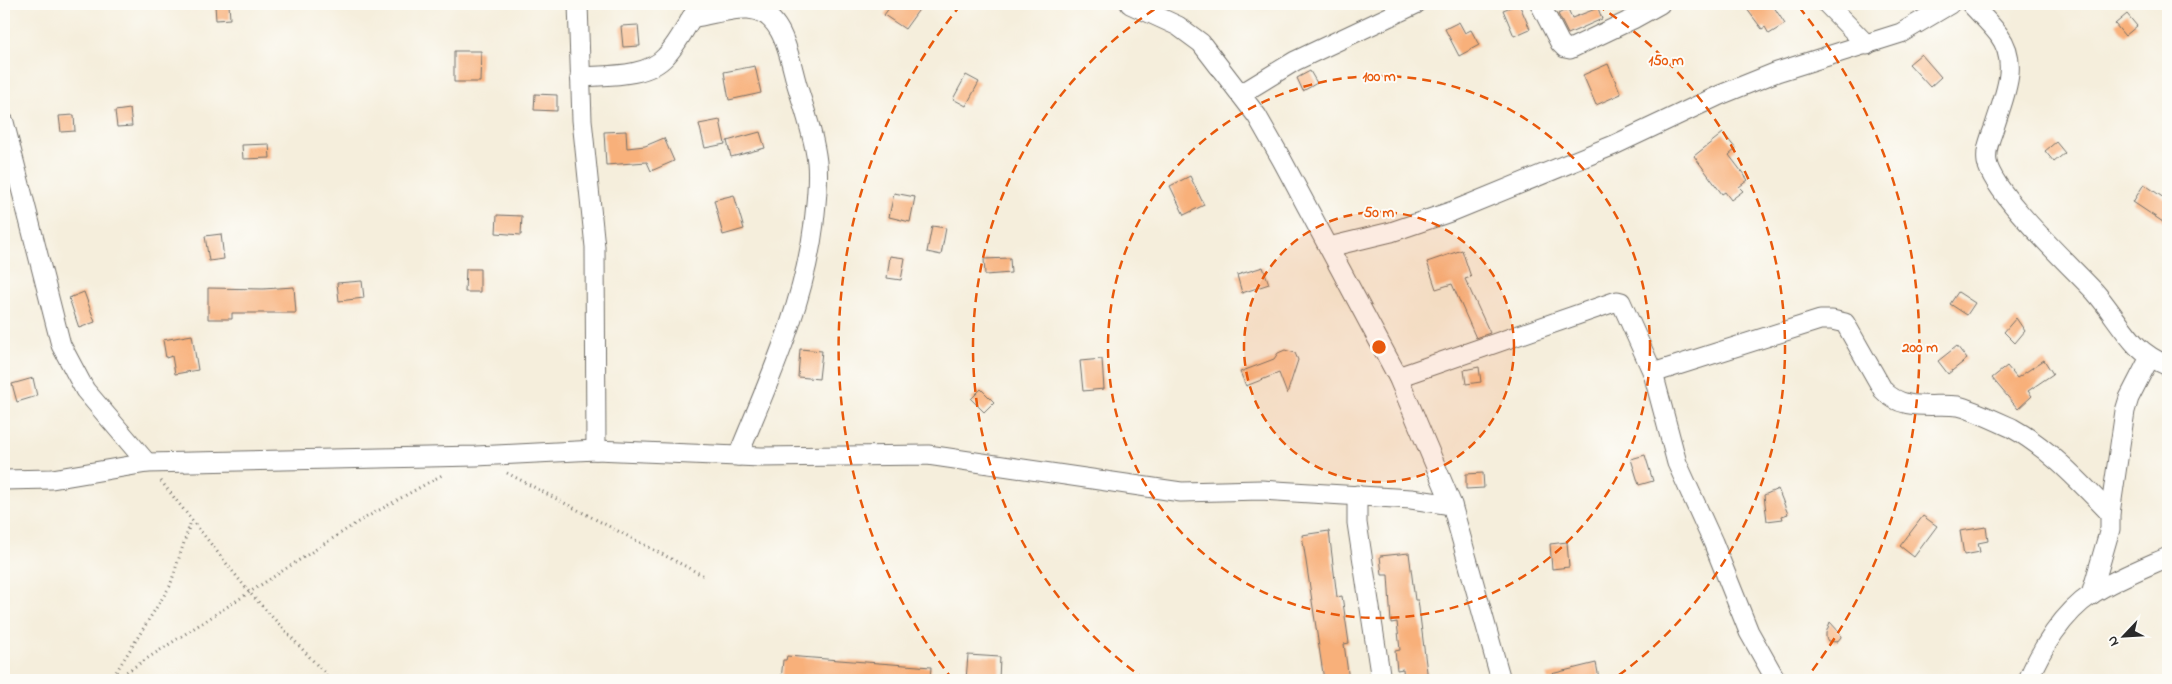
<svg xmlns="http://www.w3.org/2000/svg" width="2172" height="684" viewBox="0 0 2172 684" font-family="'Indie Flower',sans-serif">
	<style>
		.building { fill: #f8b07a }
		.lines { fill: none; stroke-linecap: round; stroke-linejoin: round }
		.minor-casing { stroke: #726f69; stroke-width: 21 }
		.path { stroke: #726f69; stroke-width: 3; stroke-dasharray: 1 4; stroke-linecap: butt }
		.minor { stroke: #fff; stroke-width: 19 }
		.ring { fill: none; stroke: #e8590c; stroke-width: 2.5; stroke-dasharray: 9 6 }
		.centre { fill: #e8590c; stroke: #fdfcf7; stroke-width: 2.5 }
		.ring-label { font-size: 15px; text-anchor: middle; font-weight: bold; fill: #e8590c; stroke: #fdfcf7; stroke-width: 4; stroke-linejoin: round; paint-order: stroke }
	</style>
	<rect width="100%" height="100%" fill="#fdfcf7"/>
	<filter id="ink" filterUnits="userSpaceOnUse"><feTurbulence type="fractalNoise" baseFrequency=".02" numOctaves="2"/><feDisplacementMap in="SourceGraphic" scale="10" xChannelSelector="R" yChannelSelector="G"/><feConvolveMatrix kernelMatrix="1 2 1 2 8 2 1 2 1" color-interpolation-filters="sRGB"/></filter>
	<filter id="wash" filterUnits="userSpaceOnUse"><feTurbulence type="fractalNoise" baseFrequency=".0096" numOctaves="4" result="noise"/><feDisplacementMap in="SourceGraphic" scale="20" xChannelSelector="R" yChannelSelector="G"/><feGaussianBlur stdDeviation="1.12" result="paint"/><feColorMatrix in="noise" values="0 0 0 0 0 0 0 0 0 0 0 0 0 0 0 0 0 1.4 0 .05"/><feComposite in="paint" operator="in"/></filter>
	<g filter="url(#wash)">
		<rect width="100%" height="100%" fill="#f5eedc"/>
		<g id="blocks">
			<!-- building -->
			<g class="building">
				<polygon points="229,4 230,19 216,20 215,5"/>
				<polygon points="892,4 923,4 905,29 884,15"/>
				<polygon points="1519,4 1530,29 1514,36 1503,10"/>
				<polygon points="1743,4 1772,4 1785,24 1769,34 1765,27 1762,29"/>
				<polygon points="1598,8 1602,19 1568,34 1558,14 1568,9 1572,18"/>
				<polygon points="2127,14 2137,26 2125,36 2115,24"/>
				<polygon points="1459,22 1465,33 1471,30 1479,45 1459,56 1445,29"/>
				<polygon points="638,25 640,46 623,47 621,26"/>
				<polygon points="454,51 481,51 480,82 454,82"/>
				<polygon points="1921,54 1941,77 1930,87 1909,64"/>
				<polygon points="1608,64 1621,94 1596,105 1583,75"/>
				<polygon points="755,66 761,93 729,100 724,72"/>
				<polygon points="1310,71 1317,83 1303,91 1297,78"/>
				<polygon points="966,75 979,82 966,106 953,99"/>
				<polygon points="535,94 557,95 557,111 534,110"/>
				<polygon points="130,109 132,126 117,127 115,111"/>
				<polygon points="74,115 75,131 61,132 59,116"/>
				<polygon points="720,120 725,144 705,148 699,124"/>
				<polygon points="626,131 627,148 645,146 664,138 674,161 651,171 647,162 606,165 604,132"/>
				<polygon points="760,132 765,148 731,157 727,141"/>
				<polygon points="1723,133 1736,149 1729,155 1748,180 1739,187 1743,191 1731,200 1725,192 1722,194 1694,156"/>
				<polygon points="2056,142 2065,153 2054,162 2045,151"/>
				<polygon points="269,144 270,158 243,159 242,145"/>
				<polygon points="1190,176 1204,205 1184,215 1170,186"/>
				<polygon points="2144,184 2168,201 2168,215 2163,222 2133,202"/>
				<polygon points="894,193 915,197 910,222 889,217"/>
				<polygon points="734,195 744,229 723,235 714,200"/>
				<polygon points="497,215 522,216 521,235 496,233"/>
				<polygon points="932,226 946,228 941,255 927,252"/>
				<polygon points="221,234 224,259 209,261 205,236"/>
				<polygon points="1462,250 1471,277 1465,279 1490,333 1476,338 1452,284 1436,289 1427,262"/>
				<polygon points="890,256 905,258 901,280 887,278"/>
				<polygon points="1010,258 1011,273 985,275 984,259"/>
				<polygon points="1263,267 1269,284 1242,293 1237,275"/>
				<polygon points="466,269 480,269 480,292 465,292"/>
				<polygon points="362,281 364,298 339,301 337,283"/>
				<polygon points="294,287 296,313 232,313 232,319 208,319 208,288 263,289"/>
				<polygon points="84,292 95,322 79,328 69,298"/>
				<polygon points="1958,292 1975,303 1967,315 1950,304"/>
				<polygon points="2016,318 2025,331 2015,343 2004,332"/>
				<polygon points="192,335 198,370 175,374 172,356 166,358 163,340"/>
				<polygon points="1957,346 1967,359 1948,374 1938,361"/>
				<polygon points="800,349 822,351 819,379 798,377"/>
				<polygon points="1285,350 1295,353 1298,360 1287,394 1279,373 1246,386 1240,372 1274,359 1278,353"/>
				<polygon points="1102,359 1104,389 1083,391 1080,361"/>
				<polygon points="2044,360 2053,374 2028,391 2032,396 2018,409 1992,378 2007,366 2017,378"/>
				<polygon points="1479,367 1481,382 1466,384 1464,370"/>
				<polygon points="33,378 37,396 17,402 12,384"/>
				<polygon points="981,389 994,402 984,412 971,399"/>
				<polygon points="1645,455 1653,481 1639,485 1631,459"/>
				<polygon points="1483,473 1484,488 1466,489 1466,474"/>
				<polygon points="1778,489 1788,514 1782,516 1783,519 1767,521 1764,495"/>
				<polygon points="1923,516 1937,526 1914,557 1900,546"/>
				<polygon points="1986,527 1988,541 1978,543 1980,552 1964,555 1960,531"/>
				<polygon points="1329,531 1337,597 1342,596 1349,643 1344,644 1349,680 1324,680 1302,535"/>
				<polygon points="1567,542 1569,567 1552,569 1550,544"/>
				<polygon points="1409,553 1415,600 1418,600 1428,680 1404,680 1403,669 1397,670 1395,651 1400,650 1397,622 1391,623 1388,575 1382,575 1380,556"/>
				<polygon points="1830,622 1840,633 1841,637 1837,642 1828,641 1826,638 1826,633"/>
				<polygon points="968,655 1000,657 999,680 966,680"/>
				<polygon points="787,656 931,667 930,680 781,680 783,660 786,660"/>
				<polygon points="1596,663 1599,678 1590,680 1548,680 1547,675"/>
			</g>
		</g>
	</g>
	<g filter="url(#ink)">
		<use href="#blocks" fill-opacity="0" stroke="#726f69" stroke-width="1"/>
		<g class="lines">
			<defs>
				<g id="minor">
					<polyline points="578,4 582,120 595,247 596,450"/>
					<polyline points="1130,4 1178,26 1201,43 1257,116 1282,160 1398,377 1452,505 1501,680"/>
					<polyline points="1540,4 1560,43 1565,48 1570,49 1633,19 1660,4"/>
					<polyline points="1827,4 1867,45"/>
					<path d="M1971,4C1980,14 1991,24 1999,35C2020,63 2004,96 1995,125C1991,137 1985,149 1987,162C1993,194 2070,265 2095,292C2110,309 2121,329 2137,346C2146,355 2157,361 2168,366"/>
					<path d="M691,18C708,15 731,8 748,9C784,11 789,58 797,85C805,111 814,136 817,162C819,183 816,203 814,223C804,305 769,380 738,456"/>
					<path d="M580,77C606,75 647,78 666,56C679,42 688,23 698,7"/>
					<polyline points="1241,94 1295,61 1416,4"/>
					<polyline points="4,122 61,345 85,390 147,463"/>
					<polyline points="1329,247 1391,232 1453,211 1614,145 1720,95 1777,72 1901,33 1950,4"/>
					<path d="M1653,373L1820,320H1832L1845,323L1883,390C1903,412 1932,403 1958,406C1969,408 2001,423 2012,428C2050,449 2080,482 2110,513"/>
					<polyline points="1398,377 1617,301 1621,302 1653,373 1677,463 1713,542 1749,632 1776,680"/>
					<polyline points="4,480 52,479 147,463 476,456 596,450 761,457 928,455 1181,492 1261,490 1411,499 1452,505"/>
					<polyline points="1357,495 1357,523 1381,680"/>
					<polyline points="2091,595 2110,529 2110,513 2125,411 2129,398 2150,357"/>
					<path d="M2028,680C2041,649 2063,613 2092,594C2115,579 2143,568 2168,557"/>
				</g>
			</defs>
			<!-- minor casing -->
			<use href="#minor" class="minor-casing"/>
			<!-- path -->
			<g class="path">
				<polyline points="507,473 704,576"/>
				<polyline points="161,481 249,592 331,680"/>
				<polyline points="111,680 170,586 191,521"/>
				<polyline points="114,680 358,522 442,475"/>
			</g>
			<!-- minor -->
			<use href="#minor" class="minor"/>
		</g>
	</g>
	<!-- distance rings -->
	<circle cx="1379" cy="347" r="135" fill="#e8590c" fill-opacity=".12"/>
	<g class="ring">
		<circle cx="1379" cy="347" r="135"/>
		<circle cx="1379" cy="347" r="271"/>
		<path d="M1146 680A406 406 0 0 1 1161 5M1597 5A406 406 0 0 1 1612 680"/>
		<path d="M953 680A541 541 0 0 1 959 7M1799 7A541 541 0 0 1 1805 680"/>
	</g>
	<circle cx="1379" cy="347" r="8" class="centre"/>
	<g class="ring-label">
		<text x="1666" y="65">150 m</text>
		<text x="1379" y="81">100 m</text>
		<text x="1379" y="217">50 m</text>
		<text x="1920" y="352">200 m</text>
	</g>
	<!-- margin -->
	<rect width="2172" height="684" fill="none" stroke="#fdfcf7" stroke-width="20"/>
	<!-- north arrow -->
	<g transform="translate(2124 636) rotate(245)" stroke="#fdfcf7" stroke-width="4" paint-order="stroke">
	<path d="M0-4L9 19L0 12L-9 19Z" fill="#2b2b2b"/>
	<text y="-8" font-size="14" font-weight="bold" text-anchor="middle" fill="#2b2b2b">N</text>
	</g>
</svg>
